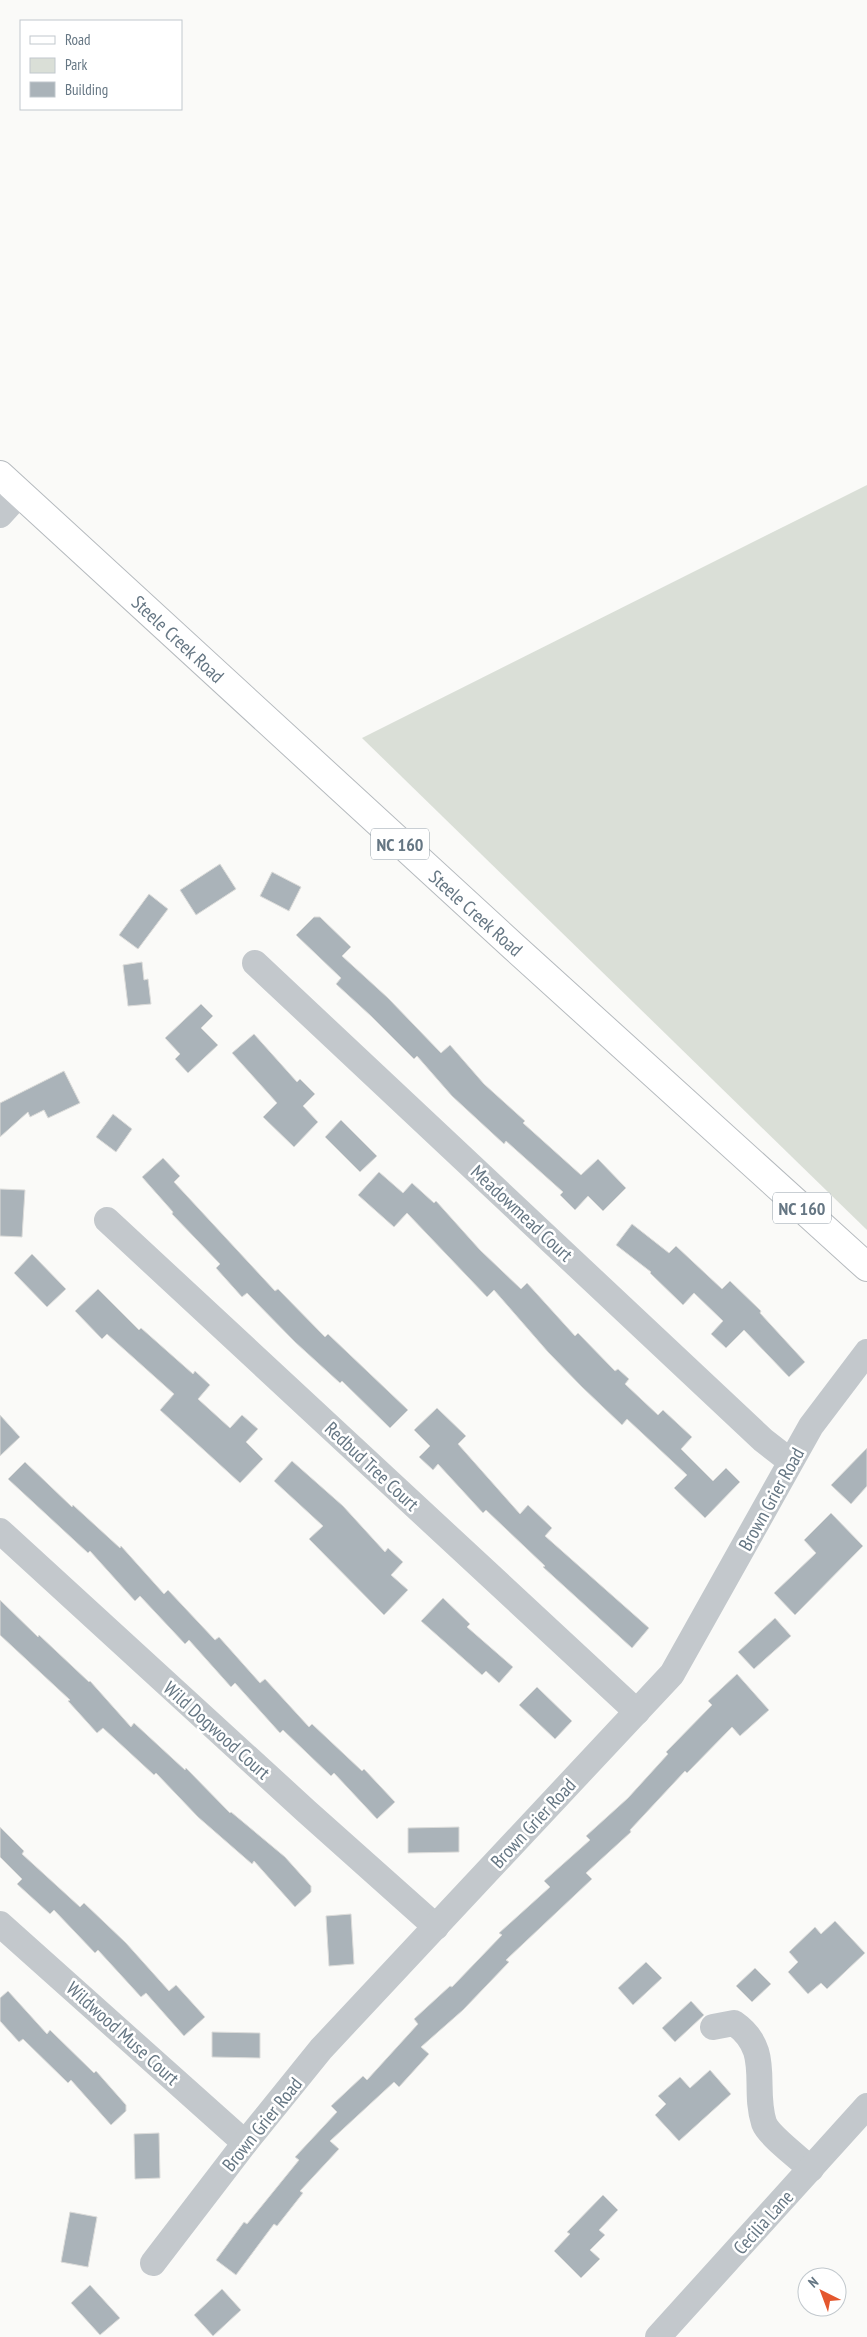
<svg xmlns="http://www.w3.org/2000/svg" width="867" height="2337" viewBox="0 0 867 2337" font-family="'PT Sans Narrow',sans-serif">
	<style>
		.green { fill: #dadfd7 }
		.building { fill: #aab3b9; stroke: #dcdcda }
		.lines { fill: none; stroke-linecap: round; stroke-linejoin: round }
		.major-casing { stroke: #b5babe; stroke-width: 30 }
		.minor { stroke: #c3c8cc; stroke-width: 26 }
		.major { stroke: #fff; stroke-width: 28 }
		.labels { text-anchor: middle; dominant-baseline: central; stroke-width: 5; stroke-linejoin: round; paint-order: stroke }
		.shield { fill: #fff; stroke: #939fa8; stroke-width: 1 }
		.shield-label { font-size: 18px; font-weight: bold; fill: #657683 }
		.street-label { font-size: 19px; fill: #657683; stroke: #fff }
	</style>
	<rect width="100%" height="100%" fill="#fafaf8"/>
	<!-- green -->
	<polygon class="green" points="867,485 867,1230 362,738"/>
	<!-- building -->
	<g class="building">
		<polygon points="220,864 236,889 196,915 180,890"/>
		<polygon points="272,872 301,887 289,911 260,896"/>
		<polygon points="149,894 168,909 138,949 119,935"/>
		<polygon points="314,917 320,917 351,947 342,956 388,998 441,1053 450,1045 484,1084 525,1121 523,1123 581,1175 598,1159 626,1188 603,1211 588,1196 575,1210 560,1195 563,1192 506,1141 504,1144 452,1096 417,1056 414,1059 371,1016 336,984 341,978 296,935"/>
		<polygon points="142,962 144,980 148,979 151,1004 128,1006 123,965"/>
		<polygon points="201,1004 213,1016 201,1028 218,1045 188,1073 175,1059 180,1054 165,1038"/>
		<polygon points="254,1034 297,1082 300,1079 315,1094 303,1106 318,1122 294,1147 263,1117 277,1103 232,1053"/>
		<polygon points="64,1071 80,1103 48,1118 44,1110 30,1117 28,1112 0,1137 0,1103"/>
		<polygon points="113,1114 132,1129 116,1152 96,1137"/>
		<polygon points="341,1120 377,1156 360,1172 325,1137"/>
		<polygon points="163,1158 180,1176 174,1182 275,1291 278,1289 325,1337 328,1334 408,1410 390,1428 342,1381 340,1383 295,1342 247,1293 242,1297 216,1268 220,1264 172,1214 173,1212 142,1177"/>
		<polygon points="379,1172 403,1193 412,1183 434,1203 436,1201 480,1250 521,1289 527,1283 575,1336 578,1333 615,1371 618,1369 629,1379 625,1384 658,1415 663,1410 692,1437 681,1449 713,1481 726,1468 740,1482 705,1518 674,1488 687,1475 627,1419 622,1425 582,1387 548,1352 494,1290 487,1297 407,1213 394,1227 358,1195"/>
		<polygon points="0,1189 25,1190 22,1237 0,1236"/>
		<polygon points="632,1224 669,1253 676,1246 722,1289 730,1281 761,1311 760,1313 805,1362 789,1377 744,1330 726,1348 711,1334 723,1321 694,1293 683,1305 650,1273 651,1272 616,1245"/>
		<polygon points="32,1254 66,1289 47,1307 14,1273"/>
		<polygon points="98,1289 139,1330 141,1328 193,1374 195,1371 210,1385 198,1399 230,1428 242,1415 258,1429 246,1442 263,1459 240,1483 160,1410 174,1394 107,1334 102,1339 75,1311"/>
		<polygon points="437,1408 466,1436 458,1444 520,1514 528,1505 552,1528 545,1536 649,1628 632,1648 543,1567 545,1566 486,1510 483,1513 438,1464 433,1470 419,1457 430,1446 414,1430"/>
		<polygon points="0,1415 20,1437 0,1456"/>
		<polygon points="867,1448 867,1486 851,1504 831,1485"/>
		<polygon points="292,1461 343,1506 385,1552 388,1548 403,1562 391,1575 408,1590 384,1615 309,1539 323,1526 274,1481"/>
		<polygon points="25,1462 72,1507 73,1505 120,1548 121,1546 164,1594 168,1590 215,1640 219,1637 260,1683 265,1679 309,1727 312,1724 362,1771 364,1769 395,1802 377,1819 334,1773 331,1776 283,1730 280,1733 235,1683 231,1687 189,1640 185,1644 140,1596 135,1601 90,1551 88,1553 8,1479"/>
		<polygon points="831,1513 863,1546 795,1615 774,1593 816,1553 804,1540"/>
		<polygon points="443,1598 470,1624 467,1627 513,1667 499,1683 486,1671 482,1675 421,1621"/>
		<polygon points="0,1600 38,1637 39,1635 89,1682 90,1681 131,1727 134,1723 185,1770 186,1768 230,1813 231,1812 285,1857 311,1886 311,1892 295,1907 254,1861 252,1864 198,1817 156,1773 154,1775 103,1728 97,1733 68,1701 70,1700 0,1635"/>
		<polygon points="775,1618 791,1636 754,1669 738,1652"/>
		<polygon points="737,1674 769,1710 740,1736 732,1727 687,1773 685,1771 630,1830 631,1832 586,1873 592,1879 506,1960 509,1962 463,2010 421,2047 429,2054 399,2087 394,2082 330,2141 339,2149 300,2191 303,2193 277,2226 274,2224 236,2275 216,2260 244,2222 247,2224 299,2160 295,2157 337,2112 331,2106 363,2076 367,2080 418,2024 414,2019 450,1986 452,1987 502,1935 499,1933 550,1887 544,1881 590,1840 586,1836 628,1798 668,1754 666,1752 712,1705 708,1701"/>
		<polygon points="537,1687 572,1721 555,1739 519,1705"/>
		<polygon points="0,1827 24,1851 22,1854 80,1907 84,1903 126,1943 169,1991 176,1985 205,2017 184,2036 146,1993 141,1997 98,1950 95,1953 54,1910 50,1914 17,1884 22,1879 0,1857"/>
		<polygon points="459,1827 459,1852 408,1853 408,1828"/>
		<polygon points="351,1914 354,1964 329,1966 326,1916"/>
		<polygon points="835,1921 865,1953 827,1989 821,1983 808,1994 788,1972 798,1962 789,1952 815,1927 821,1934"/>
		<polygon points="646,1962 662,1978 633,2005 618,1988"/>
		<polygon points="755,1968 771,1984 752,2002 736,1986"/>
		<polygon points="8,1991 47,2034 50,2030 94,2073 96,2071 126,2105 126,2111 111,2125 71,2080 68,2083 23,2039 19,2042 0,2021 0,1998"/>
		<polygon points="691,2001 704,2015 675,2042 662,2028"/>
		<polygon points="212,2032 260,2033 260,2058 212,2057"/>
		<polygon points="710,2070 731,2094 679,2141 655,2115 666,2104 658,2096 680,2077 690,2088"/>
		<polygon points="159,2133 160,2178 135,2179 134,2134"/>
		<polygon points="603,2195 618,2210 599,2230 605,2235 590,2250 600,2259 581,2278 554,2251 570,2234 567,2232"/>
		<polygon points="70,2212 97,2217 88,2267 61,2262"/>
		<polygon points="90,2285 120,2318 100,2335 71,2303"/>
		<polygon points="222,2289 241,2310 213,2336 194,2315"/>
	</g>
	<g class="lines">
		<defs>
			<polyline id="major" points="0,475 514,947 867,1267"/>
		</defs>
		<!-- major casing -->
		<use href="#major" class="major-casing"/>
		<!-- minor -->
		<g class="minor">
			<polyline points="0,515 20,493"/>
			<polyline points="255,963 763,1440 790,1461"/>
			<polyline points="107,1220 637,1712"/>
			<polyline points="0,1531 306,1811 436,1927"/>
			<polyline points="0,1924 245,2143"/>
			<path d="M713,2027L734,2023C773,2050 752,2086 764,2123C769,2136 799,2158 811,2169"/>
			<polyline points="153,2263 245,2143 321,2049 672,1674 811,1426 867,1352"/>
			<polyline points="658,2337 867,2106"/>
		</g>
		<!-- major -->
		<use href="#major" class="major"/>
	</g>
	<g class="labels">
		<!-- shield labels -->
		<g class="shield">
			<rect x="371" y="828.5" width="58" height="31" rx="4"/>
			<rect x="773" y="1192.5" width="58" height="31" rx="4"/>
		</g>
		<g class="shield-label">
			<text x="400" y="844">NC 160</text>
			<text x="802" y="1208">NC 160</text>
		</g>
		<!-- street labels -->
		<g class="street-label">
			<text transform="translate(178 639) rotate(43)">Steele Creek Road</text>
			<text transform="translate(476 913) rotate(42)">Steele Creek Road</text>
			<text transform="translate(522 1213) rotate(43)">Meadowmead Court</text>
			<text transform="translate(372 1466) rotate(43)">Redbud Tree Court</text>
			<text transform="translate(771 1499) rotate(-61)">Brown Grier Road</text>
			<text transform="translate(217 1730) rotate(42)">Wild Dogwood Court</text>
			<text transform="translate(533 1823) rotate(-47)">Brown Grier Road</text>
			<text transform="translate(123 2033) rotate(42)">Wildwood Muse Court</text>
			<text transform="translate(262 2124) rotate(-51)">Brown Grier Road</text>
			<text transform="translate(763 2222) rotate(-48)">Cecilia Lane</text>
		</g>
	</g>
	<!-- legend -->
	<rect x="20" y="20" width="162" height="90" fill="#ffffff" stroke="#c1c8cd"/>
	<rect x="30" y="36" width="25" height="8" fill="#ffffff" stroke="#c1c8cd"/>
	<text x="65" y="45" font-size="15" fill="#657683">Road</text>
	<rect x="30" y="58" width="25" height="15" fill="#dadfd7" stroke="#c1c8cd"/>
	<text x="65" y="70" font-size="15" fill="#657683">Park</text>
	<rect x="30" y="82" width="25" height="15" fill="#aab3b9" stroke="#c1c8cd"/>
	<text x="65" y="95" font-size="15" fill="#657683">Building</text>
	<!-- north arrow -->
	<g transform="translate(822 2292) rotate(318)"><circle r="24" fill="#ffffff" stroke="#c1c8cd"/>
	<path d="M0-4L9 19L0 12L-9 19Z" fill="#e4572e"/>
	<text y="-8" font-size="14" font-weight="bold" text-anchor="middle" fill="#657683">N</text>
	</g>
</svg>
